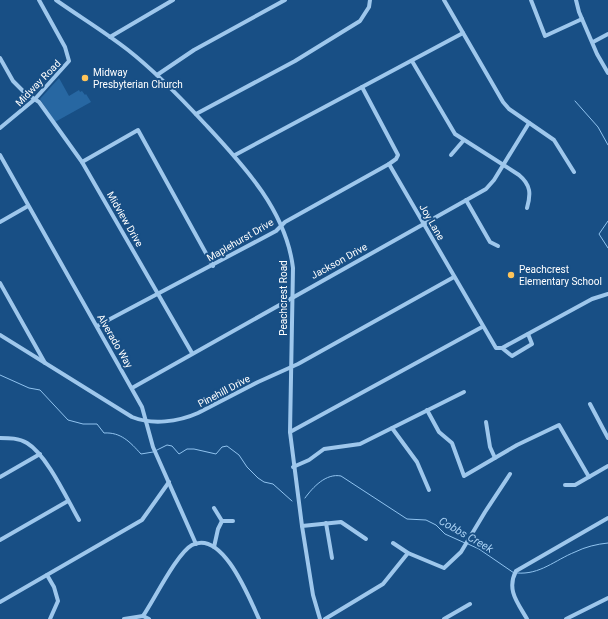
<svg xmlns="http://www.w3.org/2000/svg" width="608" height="619" viewBox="0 0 608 619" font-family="Roboto,sans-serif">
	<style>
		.green { fill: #2767a2 }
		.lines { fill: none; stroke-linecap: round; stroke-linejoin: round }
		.stream { stroke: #90c3ef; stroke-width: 1 }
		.minor { stroke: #9ec7ec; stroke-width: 4 }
		.poi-dot { fill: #ffc459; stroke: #184f85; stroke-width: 1.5 }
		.labels { text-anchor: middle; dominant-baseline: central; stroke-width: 4; stroke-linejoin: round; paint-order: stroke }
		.poi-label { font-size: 10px; fill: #fff; stroke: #184f85; text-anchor: start }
		.street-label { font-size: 10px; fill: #fff; stroke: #184f85 }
		.water-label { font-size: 11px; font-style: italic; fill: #a9d1f4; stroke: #184f85 }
	</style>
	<rect width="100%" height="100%" fill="#184f85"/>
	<!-- green -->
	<polygon class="green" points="59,78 69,96 79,90 80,92 82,91 85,95 86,94 91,102 55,122 40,99"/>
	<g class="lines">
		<!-- stream -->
		<g class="stream">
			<polyline points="575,101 598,127 608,145"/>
			<polyline points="608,221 599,234 608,248"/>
			<path d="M0,375L29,388L40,390L68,420L83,424H97L104,433C121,432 130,442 141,454L153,452"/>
			<polyline points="155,451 167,445 172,446 179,454 187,449 194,449 216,454 222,447 227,446 239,455 247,467 258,478 264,482 273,484 292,501"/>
			<path d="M305,498C313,487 326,473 341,476L407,519L426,520L436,525L445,534L465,543"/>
			<polyline points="468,544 479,549 514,573"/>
			<path d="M517,573C540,575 555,560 575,552C585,547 597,544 608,543"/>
		</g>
		<!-- minor -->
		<g class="minor">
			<path d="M56,0C80,17 105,32 128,50C156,72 181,98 205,124C243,165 286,210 293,268L290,432L302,526L313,595L320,619"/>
			<polyline points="444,0 503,102 509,109 554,140 574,172"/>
			<polyline points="531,0 545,36 582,19"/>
			<polyline points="576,0 579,12 597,54 608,73"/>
			<polyline points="110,37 173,0"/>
			<polyline points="593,42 608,34"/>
			<polyline points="0,58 13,81 25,93 39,102 82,162 192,353"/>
			<path d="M412,61L455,134L519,175C531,185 531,194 527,208"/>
			<polyline points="157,75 194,50 285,0"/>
			<polyline points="362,87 398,155 396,159 389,164 496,348 502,348 592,299 608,294"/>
			<polyline points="196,114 295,61 360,21 369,7 370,0"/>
			<polyline points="0,128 35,99 69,61 65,47 39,0"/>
			<polyline points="0,155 142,407 153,447 196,544"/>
			<polyline points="235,155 463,33"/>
			<polyline points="451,155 463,141"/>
			<polyline points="82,162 138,130 213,266"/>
			<polyline points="466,200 490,242 498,246"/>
			<polyline points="0,222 28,206"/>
			<polyline points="0,283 45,363"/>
			<polyline points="97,326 276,231 285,222 389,164"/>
			<path d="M0,335L132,417C152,425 178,422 198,413L258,382L298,364L454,277"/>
			<polyline points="502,348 512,356 532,344 528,334"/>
			<polyline points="132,388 486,189 494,180 529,123"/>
			<polyline points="590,404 608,438"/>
			<polyline points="427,410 439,432 452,443 464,476 517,445 559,425 589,477"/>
			<polyline points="486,422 490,447 495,458"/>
			<polyline points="392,428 417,462 429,490"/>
			<polyline points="290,432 482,327"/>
			<path d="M0,438C9,438 19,438 27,443C47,455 67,499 79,520"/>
			<polyline points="293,467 309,460 324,449 360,444 464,392"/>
			<polyline points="0,477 40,454"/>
			<polyline points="565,485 575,485 608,466"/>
			<polyline points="214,508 222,521"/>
			<polyline points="326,523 332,558"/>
			<polyline points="302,526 341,522 366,539"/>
			<polyline points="0,540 68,501"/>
			<polyline points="393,543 408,553 444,568 461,552 485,512 510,474"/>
			<polyline points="214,547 218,529 222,521 233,521"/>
			<polyline points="47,575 54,587 58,601 50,619"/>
			<polyline points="0,602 142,520 169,482"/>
			<path d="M143,616C154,600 177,553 192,545C223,529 250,600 259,619"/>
			<polyline points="124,619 143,616 149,619"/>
			<polyline points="325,619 383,584 408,553"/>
			<polyline points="444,619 470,604"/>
			<path d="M527,619C518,603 506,590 516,571L608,518"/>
			<polyline points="566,619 608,598"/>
		</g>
	</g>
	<!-- markers -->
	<g class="poi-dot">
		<circle cx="85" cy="78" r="4"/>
		<circle cx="511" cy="275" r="4"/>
	</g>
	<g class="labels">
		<!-- poi labels -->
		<g class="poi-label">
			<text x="93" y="72">Midway<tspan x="93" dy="12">Presbyterian Church</tspan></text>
			<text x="519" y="269">Peachcrest<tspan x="519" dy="12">Elementary School</tspan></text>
		</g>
		<!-- street labels -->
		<g class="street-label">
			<text transform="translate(38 83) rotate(-46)">Midway Road</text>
			<text transform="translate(125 219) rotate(60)">Midview Drive</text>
			<text transform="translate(432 222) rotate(60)">Joy Lane</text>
			<text transform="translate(240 240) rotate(-30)">Maplehurst Drive</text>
			<text transform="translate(339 261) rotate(-29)">Jackson Drive</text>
			<text transform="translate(283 298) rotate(-90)">Peachcrest Road</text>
			<text transform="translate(115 341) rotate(60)">Alverado Way</text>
			<text transform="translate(224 391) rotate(-28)">Pinehill Drive</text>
		</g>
		<!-- water labels -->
		<g class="water-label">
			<text transform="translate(466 535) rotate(30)">Cobbs Creek</text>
		</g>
	</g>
</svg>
